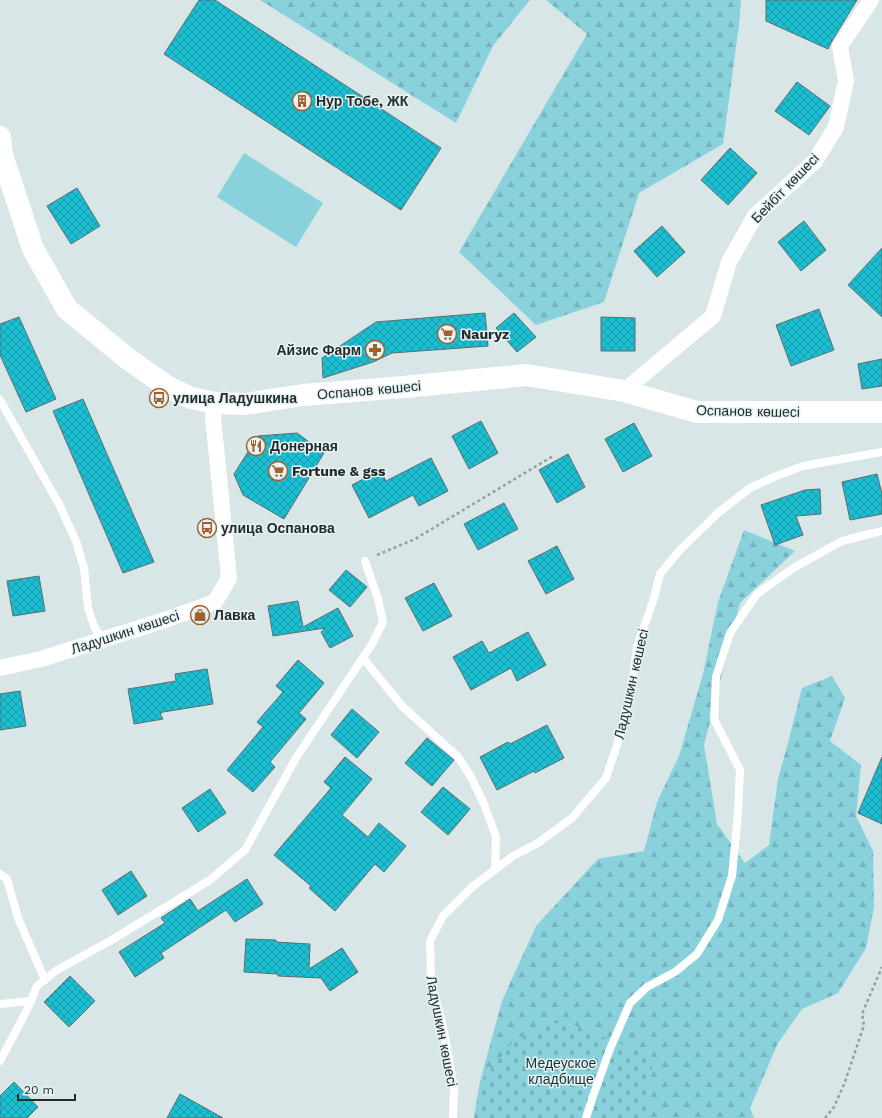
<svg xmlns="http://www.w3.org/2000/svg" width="882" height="1118" viewBox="0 0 882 1118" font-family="'Work Sans',sans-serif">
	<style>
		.forest { fill: url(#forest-firs) }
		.cemetery { fill: url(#cemetery-stones) }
		.pitch { fill: #89d2dc }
		.building { fill: url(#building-cross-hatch); stroke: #5f6b6c }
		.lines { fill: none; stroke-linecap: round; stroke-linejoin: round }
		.path { stroke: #949ea0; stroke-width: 2.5; stroke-dasharray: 3 3; stroke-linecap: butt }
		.lane { stroke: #fff; stroke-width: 8 }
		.street { stroke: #fff; stroke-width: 16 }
		.secondary { stroke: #fff; stroke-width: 22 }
		.labels { text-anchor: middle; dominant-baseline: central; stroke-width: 3; stroke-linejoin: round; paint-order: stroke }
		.poi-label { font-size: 14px; font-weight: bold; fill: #252a2b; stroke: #e6f3f5; text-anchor: start }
		.street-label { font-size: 14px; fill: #252a2b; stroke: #e6f3f5 }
		.park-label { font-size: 14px; fill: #183034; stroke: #e6f3f5 }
	</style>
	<defs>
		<pattern id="forest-firs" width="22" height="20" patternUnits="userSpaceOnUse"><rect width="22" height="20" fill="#89d2dc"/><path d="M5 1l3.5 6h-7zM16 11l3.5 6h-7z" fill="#76b4bd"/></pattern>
		<pattern id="cemetery-stones" width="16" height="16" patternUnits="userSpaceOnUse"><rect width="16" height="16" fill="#89d2dc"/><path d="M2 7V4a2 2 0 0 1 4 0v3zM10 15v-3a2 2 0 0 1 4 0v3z" fill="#76b4bd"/></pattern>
		<pattern id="building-cross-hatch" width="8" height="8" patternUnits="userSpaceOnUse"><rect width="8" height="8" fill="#1bbfd1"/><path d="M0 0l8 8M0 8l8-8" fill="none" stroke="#189baa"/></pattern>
	</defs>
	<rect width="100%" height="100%" fill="#d8e6e8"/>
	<!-- forest -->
	<g class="forest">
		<polygon points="260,0 530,0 493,46 456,123"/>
		<polygon points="546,0 741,0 739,25 723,144 639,193 604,302 536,325 459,252 587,34"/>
		<polygon points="744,530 795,551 740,603 704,745 717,824 745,863 769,845 778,779 789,739 802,688 832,676 845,698 830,741 861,765 856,816 873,851 874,907 866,948 838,993 802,1009 778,1043 750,1108 754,1118 474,1118 480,1082 502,1001 536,926 598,859 644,851 657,802 679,756 703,674 718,602"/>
	</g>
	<!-- cemetery -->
	<polygon class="cemetery" points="559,1019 653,1057 645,1118 474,1118 480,1082 511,1044"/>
	<!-- pitch -->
	<polygon class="pitch" points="244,153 323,203 296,247 217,197"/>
	<!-- building -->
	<g class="building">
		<polygon points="199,0 215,0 441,148 401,210 164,54"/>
		<polygon points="766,0 857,0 832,41 828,49 766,21"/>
		<polygon points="797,82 830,106 809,135 775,111"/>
		<polygon points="730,148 757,173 728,205 701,180"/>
		<polygon points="77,188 100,226 71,244 47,206"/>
		<polygon points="804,221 826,250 801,271 778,242"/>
		<polygon points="662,226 685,252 657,277 634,251"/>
		<polygon points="882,248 882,317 848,285"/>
		<polygon points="819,309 834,350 791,366 776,325"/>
		<polygon points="485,313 488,346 392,353 373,362 323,378 322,358 376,322"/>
		<polygon points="514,313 536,337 517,352 496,328"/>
		<polygon points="19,317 56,399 26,412 0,355 0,324"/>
		<polygon points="601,317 635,318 635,351 601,351"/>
		<polygon points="882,359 882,386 862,389 858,364"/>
		<polygon points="83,399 154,562 123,573 53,411"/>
		<polygon points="481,421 498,453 469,469 452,436"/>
		<polygon points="634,423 652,456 623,472 605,439"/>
		<polygon points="297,433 324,453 284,519 243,495 234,474 258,436"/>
		<polygon points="568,454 585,487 557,503 539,470"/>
		<polygon points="431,458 448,491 419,506 413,495 369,518 352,485 380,470 386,481"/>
		<polygon points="877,474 882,494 882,514 850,520 842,482"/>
		<polygon points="820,489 821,514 796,516 803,535 775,545 761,505 805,490"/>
		<polygon points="504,503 518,529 478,550 464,524"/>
		<polygon points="557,546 574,579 546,594 528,561"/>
		<polygon points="346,570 367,587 350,607 329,590"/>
		<polygon points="39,576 45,611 13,616 7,581"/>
		<polygon points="434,583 452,616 423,631 405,598"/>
		<polygon points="298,601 303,627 338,608 353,636 330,648 321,632 325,628 273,636 268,606"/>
		<polygon points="528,632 546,665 517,681 511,668 471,690 453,657 482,641 489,653"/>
		<polygon points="298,660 324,683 299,713 306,719 270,762 275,767 253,792 227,770 263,727 257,722 283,692 276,686"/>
		<polygon points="207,669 213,704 163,712 160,714 163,719 134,724 128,689 176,681 175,674"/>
		<polygon points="20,691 26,726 0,730 0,694"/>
		<polygon points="352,709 379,732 357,758 331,735"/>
		<polygon points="547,725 564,758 535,773 534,771 497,790 480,757 508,742 510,744"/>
		<polygon points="427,738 454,760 432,786 405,763"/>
		<polygon points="345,757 372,779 342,815 368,837 379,823 406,846 384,872 375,864 335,911 309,888 311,886 274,855 331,788 324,782"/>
		<polygon points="882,757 882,824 858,813"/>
		<polygon points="443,787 470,809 448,835 421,812"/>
		<polygon points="210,789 226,813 198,832 182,808"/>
		<polygon points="131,871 147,896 118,915 102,890"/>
		<polygon points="247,879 263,904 235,922 226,910 161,953 164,958 135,977 119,952 165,923 161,918 190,899 198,911"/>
		<polygon points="246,939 276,940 276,942 310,944 309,969 342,948 358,972 330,991 321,978 278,976 278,974 244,972"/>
		<polygon points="70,976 95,1001 69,1027 44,1002"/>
		<polygon points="14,1082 38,1107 27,1118 0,1118 0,1096"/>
		<polygon points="180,1094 223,1118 167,1118"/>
	</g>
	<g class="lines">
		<!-- path -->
		<g class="path">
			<polyline points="377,555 415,539 553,456"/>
			<polyline points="825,1118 834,1107 845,1082 864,1025 862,1014 882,967"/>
		</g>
		<!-- lane -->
		<g class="lane">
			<polyline points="0,400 60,506 76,541 84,568 88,608 94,626 102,640"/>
			<polyline points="363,658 402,706 458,757 471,777 484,804 496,837 495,870"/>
			<polyline points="0,874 7,879 18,918 45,980"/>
			<polyline points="0,1004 31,1001"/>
			<polyline points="0,1061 27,1010 37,986 57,970 110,941 210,880 245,850 296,758 372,644 383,622 378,599 365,561"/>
			<polyline points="453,1118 454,1088 443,1026 431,981 430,941 443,916 472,887 513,856 538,843 572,818 606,778 618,742 630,698 637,647 654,598 660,574 680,550 718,513 750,488 774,477 803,466 882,452"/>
			<polyline points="586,1118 592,1099 610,1049 630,1003 647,987 675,972 697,954 718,920 732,876 738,813 740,770 714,719 716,677 730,633 757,594 795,567 842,541 882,531"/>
		</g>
		<!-- street -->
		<g class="street">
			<polyline points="624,391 713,316 729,262 755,216 815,161 836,127 846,81 840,46 871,0"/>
			<polyline points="0,668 41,659 165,620 215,602 229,578 213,417 215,403"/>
		</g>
		<!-- secondary -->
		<polyline class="secondary" points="0,137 2,155 33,249 67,309 128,359 168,387 191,398 215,403 245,404 303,395 404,387 526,375 624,391 697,412 882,412"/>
	</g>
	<!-- icons -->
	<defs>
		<symbol id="building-ring" viewBox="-11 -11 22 22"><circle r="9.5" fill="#e6f3f5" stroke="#a2612c" stroke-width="1.5"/><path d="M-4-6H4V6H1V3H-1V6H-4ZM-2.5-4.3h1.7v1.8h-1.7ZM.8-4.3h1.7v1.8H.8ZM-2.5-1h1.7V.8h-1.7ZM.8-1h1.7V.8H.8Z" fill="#a2612c"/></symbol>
		<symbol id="supermarket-ring" viewBox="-11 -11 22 22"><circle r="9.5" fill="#e6f3f5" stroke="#a2612c" stroke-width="1.5"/><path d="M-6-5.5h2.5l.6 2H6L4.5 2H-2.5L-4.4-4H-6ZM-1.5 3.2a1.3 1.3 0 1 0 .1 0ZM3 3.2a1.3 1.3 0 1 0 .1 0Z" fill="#a2612c"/></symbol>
		<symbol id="pharmacy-ring" viewBox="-11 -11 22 22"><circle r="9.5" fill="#e6f3f5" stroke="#a2612c" stroke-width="1.5"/><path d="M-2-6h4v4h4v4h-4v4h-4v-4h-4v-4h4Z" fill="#a2612c"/></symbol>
		<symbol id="bus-ring" viewBox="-11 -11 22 22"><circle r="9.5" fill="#e6f3f5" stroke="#a2612c" stroke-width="1.5"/><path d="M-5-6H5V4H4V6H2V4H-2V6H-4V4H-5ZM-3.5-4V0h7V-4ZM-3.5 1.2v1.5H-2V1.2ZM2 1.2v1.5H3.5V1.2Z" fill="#a2612c"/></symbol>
		<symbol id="restaurant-ring" viewBox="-11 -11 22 22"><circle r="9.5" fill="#e6f3f5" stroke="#a2612c" stroke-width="1.5"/><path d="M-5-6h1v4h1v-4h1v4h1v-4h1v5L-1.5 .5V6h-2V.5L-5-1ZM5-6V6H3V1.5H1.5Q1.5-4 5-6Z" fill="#a2612c"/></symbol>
		<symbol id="shop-ring" viewBox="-11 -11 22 22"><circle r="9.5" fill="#e6f3f5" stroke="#a2612c" stroke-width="1.5"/><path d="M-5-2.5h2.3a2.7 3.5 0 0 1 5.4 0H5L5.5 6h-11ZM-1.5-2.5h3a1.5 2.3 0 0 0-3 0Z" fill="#a2612c"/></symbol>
	</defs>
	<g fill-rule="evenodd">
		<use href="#building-ring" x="291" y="90" width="22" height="22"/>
		<use href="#supermarket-ring" x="436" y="323" width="22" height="22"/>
		<use href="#pharmacy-ring" x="364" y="339" width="22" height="22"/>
		<use href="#bus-ring" x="148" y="387" width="22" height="22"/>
		<use href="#restaurant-ring" x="245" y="435" width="22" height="22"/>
		<use href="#supermarket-ring" x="267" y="460" width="22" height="22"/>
		<use href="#bus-ring" x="196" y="517" width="22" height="22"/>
		<use href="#shop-ring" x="189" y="604" width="22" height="22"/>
	</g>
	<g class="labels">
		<!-- poi labels -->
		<g class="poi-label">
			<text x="316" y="101">Нур Тобе, ЖК</text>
			<text x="461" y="334">Nauryz</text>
			<text x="361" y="350" text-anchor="end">Айзис Фарм</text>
			<text x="173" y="398">улица Ладушкина</text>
			<text x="270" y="446">Донерная</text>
			<text x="292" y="471">Fortune &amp; gss</text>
			<text x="221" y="528">улица Оспанова</text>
			<text x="214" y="615">Лавка</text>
		</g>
		<!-- street labels -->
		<g class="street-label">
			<text transform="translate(785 188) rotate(-46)">Бейбіт көшесі</text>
			<text transform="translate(369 390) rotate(-5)">Оспанов көшесі</text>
			<text transform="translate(748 411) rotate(1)">Оспанов көшесі</text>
			<text transform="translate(125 632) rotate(-18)">Ладушкин көшесі</text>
			<text transform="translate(631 684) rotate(-77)">Ладушкин көшесі</text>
			<text transform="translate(442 1031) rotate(79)">Ладушкин көшесі</text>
		</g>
		<!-- park labels -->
		<g class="park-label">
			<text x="561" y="1063">Медеуское<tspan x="561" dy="16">кладбище</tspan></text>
		</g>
	</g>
	<!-- scale -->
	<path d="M18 1094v6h57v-6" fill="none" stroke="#252a2b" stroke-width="2"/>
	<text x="24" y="1094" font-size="12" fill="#252a2b" stroke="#e6f3f5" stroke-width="3" paint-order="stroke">20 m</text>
</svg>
